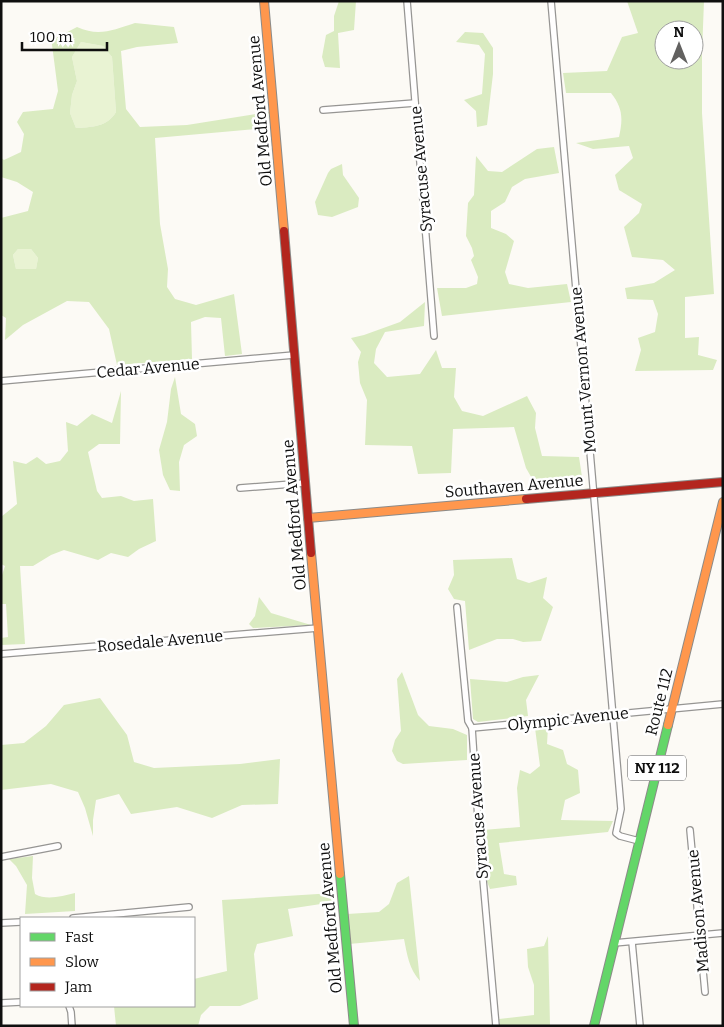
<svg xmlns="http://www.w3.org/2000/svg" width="724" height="1027" viewBox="0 0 724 1027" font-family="Bitter,serif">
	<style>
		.green { fill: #e9f3d3 }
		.forest { fill: #daebc1; fill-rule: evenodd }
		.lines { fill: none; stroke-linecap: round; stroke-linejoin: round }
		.street-casing { stroke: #969593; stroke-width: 8 }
		.fast-casing { stroke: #8c8b89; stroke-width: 10 }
		.slow-casing { stroke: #8c8b89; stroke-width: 10 }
		.jam-casing { stroke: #8c8b89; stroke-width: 10 }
		.street { stroke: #fffefe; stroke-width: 5.5 }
		.fast { stroke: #63d668; stroke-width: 8 }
		.slow { stroke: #ff974d; stroke-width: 8 }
		.jam { stroke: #b3261e; stroke-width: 8 }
		.labels { text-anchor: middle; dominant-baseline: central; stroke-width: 5; stroke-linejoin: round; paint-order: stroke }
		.shield { fill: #fff; stroke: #575757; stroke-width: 1 }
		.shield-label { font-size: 15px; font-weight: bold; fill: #0f0f0f }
		.street-label { font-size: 16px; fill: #0f0f0f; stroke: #fff }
	</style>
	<rect width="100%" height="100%" fill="#fcfaf5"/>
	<!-- green -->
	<g class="green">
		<path d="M81,42L103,46L112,57L116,112C107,127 92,127 76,128L70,113L72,95L77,81L72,57Z"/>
		<polygon points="18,249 31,249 38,258 36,269 16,269 13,255"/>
	</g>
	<!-- forest -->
	<g class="forest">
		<polygon points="339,1 356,1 354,30 338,33 340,68 325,67 322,57 326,35 334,31 334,16"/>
		<path d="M627,1H704L702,53V113L714,294L685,297V338L699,337L698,355L717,360L713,370L635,371L641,350L638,338L655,332L658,314L653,300L627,299L625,288L654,283L675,270L663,260L632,257L624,227L639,213L642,204L619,190L615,175L633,158L629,146L593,149L576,143L619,137C623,119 623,108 611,93H566L563,73L607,71L622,37L638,33ZM664,30H694V60H664Z"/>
		<path d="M135,23L174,27L178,43L137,47L121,51L126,109L140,127L187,125L269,112L267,128L155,138L160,224L168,269L167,287L175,299L196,305L234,294L242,354L225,356L221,318L205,317L191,322L192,359L117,365L109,329L89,302L67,301L23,325L5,340L6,318L1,315V218L28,211L33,192L17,182L1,177V158L4,160L21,152L24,134L17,122L23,112L53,109L58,91L51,37L56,38L77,27C99,37 113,30 135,23ZM81,42L103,46L112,57L116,112C107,127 92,127 76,128L70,113L72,95L77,81L72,57ZM18,249H31L38,258L36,269H16L13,255Z"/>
		<polygon points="465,32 483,33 493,48 493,74 487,125 477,127 476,111 464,100 482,94 485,54 479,45 456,42"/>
		<polygon points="554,147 559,173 525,179 512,187 505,202 491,211 491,228 506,234 514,241 505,272 509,284 528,288 567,284 571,302 442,316 437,288 466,288 477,284 478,277 471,260 474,256 472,248 466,236 468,203 474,195 476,156 488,171 502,172 537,149"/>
		<polygon points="342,164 343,175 359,198 358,207 332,217 318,215 315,202 328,173 331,169"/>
		<polygon points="425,302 424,326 385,332 376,349 374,363 387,377 420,374 436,350 442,368 456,368 454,397 462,411 483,416 527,396 536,413 535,428 542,456 579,457 582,477 559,489 534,482 526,468 514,427 453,429 451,473 418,474 412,446 365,445 367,400 360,383 358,362 361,352 351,338 364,335 400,322"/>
		<polygon points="175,377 181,414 195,424 197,436 184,445 179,462 180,491 170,490 163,475 159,450 167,422 171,389"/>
		<polygon points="121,391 120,444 99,444 88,452 97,491 102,498 121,496 134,501 153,499 156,541 139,549 128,557 111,553 98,560 64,550 51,555 33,566 20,566 25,644 1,645 1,638 8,637 6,604 1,604 1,578 5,566 1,564 1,517 17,504 13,461 26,464 37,457 46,464 60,461 68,451 66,422 77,426 92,414 112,423"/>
		<polygon points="512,558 517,579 529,583 547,577 543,598 553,607 541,641 523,642 513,639 497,639 469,650 465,601 454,599 448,589 454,575 453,560"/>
		<polygon points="259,597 271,613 311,625 253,628 249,624 255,616"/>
		<polygon points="402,672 418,715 429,726 453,729 467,735 467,760 403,764 397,761 392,751 395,740 401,731 397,679"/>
		<polygon points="539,675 526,700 528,716 478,722 473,719 470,679 507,682 523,677"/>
		<polygon points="100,698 127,735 134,762 154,768 240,764 280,759 278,804 242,805 212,818 177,807 131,814 119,794 96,800 93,820 93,836 85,808 78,792 51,784 1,790 1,745 24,743 46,726 64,705"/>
		<polygon points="548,727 547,744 563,750 567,764 578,770 580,793 565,800 561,820 613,821 608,832 499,843 504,874 516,876 517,885 490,889 485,877 483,830 520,827 517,788 520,770 530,774 540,766 535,728"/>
		<path d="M33,856L32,878L35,894C47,901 62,896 75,893V911L25,914L27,885L16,866L9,859Z"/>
		<path d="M409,876L420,981C409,969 407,954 404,939L349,944L347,914L379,912L389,904L397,883Z"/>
		<polygon points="334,893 334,902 288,909 293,936 257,944 254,954 258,999 240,1006 210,1006 201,1015 198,1026 116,1026 114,1006 194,1006 194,979 227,971 222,900"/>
		<polygon points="548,936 550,1025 500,1026 499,1019 534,1015 534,985 528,967 527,949 544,946"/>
	</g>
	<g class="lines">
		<defs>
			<g id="street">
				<polyline points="407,1 434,336"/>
				<polyline points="551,1 621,809 616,833 620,836 639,841"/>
				<polyline points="323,110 415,103"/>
				<polyline points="1,381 294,355"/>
				<polyline points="240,488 305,483"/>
				<polyline points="457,607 468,721 472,728 479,834 496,1026"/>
				<polyline points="1,654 318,628"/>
				<polyline points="472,728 723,704"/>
				<polyline points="690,830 705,992"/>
				<polyline points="1,857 58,846"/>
				<polyline points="73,918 189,907"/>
				<polyline points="1,923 21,922"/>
				<polyline points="632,942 640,1026"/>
				<polyline points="614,943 723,933"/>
				<polyline points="1,1003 21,1002"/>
				<polyline points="69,1006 71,1012 72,1026"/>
			</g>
			<g id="fast">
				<polyline points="340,874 354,1026"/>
				<polyline points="594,1026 668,725"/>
			</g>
			<g id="slow">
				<polyline points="264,1 284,231"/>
				<polyline points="308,518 526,499"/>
				<polyline points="311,553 340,874"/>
				<polyline points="668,725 723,502"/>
			</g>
			<g id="jam">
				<polyline points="284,231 311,553"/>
				<polyline points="526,499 723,482"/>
			</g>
		</defs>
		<!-- street casing -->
		<use href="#street" class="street-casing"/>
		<!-- fast casing -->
		<use href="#fast" class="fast-casing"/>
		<!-- slow casing -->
		<use href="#slow" class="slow-casing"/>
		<!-- jam casing -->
		<use href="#jam" class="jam-casing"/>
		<!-- street -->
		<use href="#street" class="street"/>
		<!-- fast -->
		<use href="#fast" class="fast"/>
		<!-- slow -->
		<use href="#slow" class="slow"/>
		<!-- jam -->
		<use href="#jam" class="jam"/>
	</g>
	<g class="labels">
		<!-- shield labels -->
		<rect class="shield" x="628" y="755.5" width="58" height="25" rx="4"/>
		<g class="shield-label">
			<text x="657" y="768">NY 112</text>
		</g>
		<!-- street labels -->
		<g class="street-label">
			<text transform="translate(260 111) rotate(-95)">Old Medford Avenue</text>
			<text transform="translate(421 169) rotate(-95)">Syracuse Avenue</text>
			<text transform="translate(148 368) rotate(-5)">Cedar Avenue</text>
			<text transform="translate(583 370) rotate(-95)">Mount Vernon Avenue</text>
			<text transform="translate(514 486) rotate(-5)">Southaven Avenue</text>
			<text transform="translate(294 515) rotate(-95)">Old Medford Avenue</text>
			<text transform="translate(160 641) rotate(-5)">Rosedale Avenue</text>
			<text transform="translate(659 702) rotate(-76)">Route 112</text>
			<text transform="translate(568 719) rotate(-6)">Olympic Avenue</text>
			<text transform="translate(478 816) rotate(-94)">Syracuse Avenue</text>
			<text transform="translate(698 911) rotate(-95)">Madison Avenue</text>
			<text transform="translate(330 918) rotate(-95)">Old Medford Avenue</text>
		</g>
	</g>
	<!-- border -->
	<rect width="724" height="1027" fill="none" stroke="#0f0f0f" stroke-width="5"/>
	<!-- legend -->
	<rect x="20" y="917" width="175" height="90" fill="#ffffff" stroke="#9f9f9f"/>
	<rect x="30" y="933" width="25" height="8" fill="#63d668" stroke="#9f9f9f"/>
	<text x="65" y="942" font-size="15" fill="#0f0f0f">Fast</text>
	<rect x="30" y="958" width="25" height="8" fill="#ff974d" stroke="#9f9f9f"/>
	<text x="65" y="967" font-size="15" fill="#0f0f0f">Slow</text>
	<rect x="30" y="983" width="25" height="8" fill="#b3261e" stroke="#9f9f9f"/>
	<text x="65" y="992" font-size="15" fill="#0f0f0f">Jam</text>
	<!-- north arrow -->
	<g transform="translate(679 45)"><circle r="24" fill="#ffffff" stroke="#9f9f9f"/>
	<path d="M0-4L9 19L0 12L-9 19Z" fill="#626160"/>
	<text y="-8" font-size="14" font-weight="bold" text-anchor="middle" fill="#0f0f0f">N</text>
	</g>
	<!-- scale -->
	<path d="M22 42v8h85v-8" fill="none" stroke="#0f0f0f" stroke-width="2.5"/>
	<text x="30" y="42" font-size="15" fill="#0f0f0f" stroke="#ffffff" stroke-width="4" paint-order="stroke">100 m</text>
</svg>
